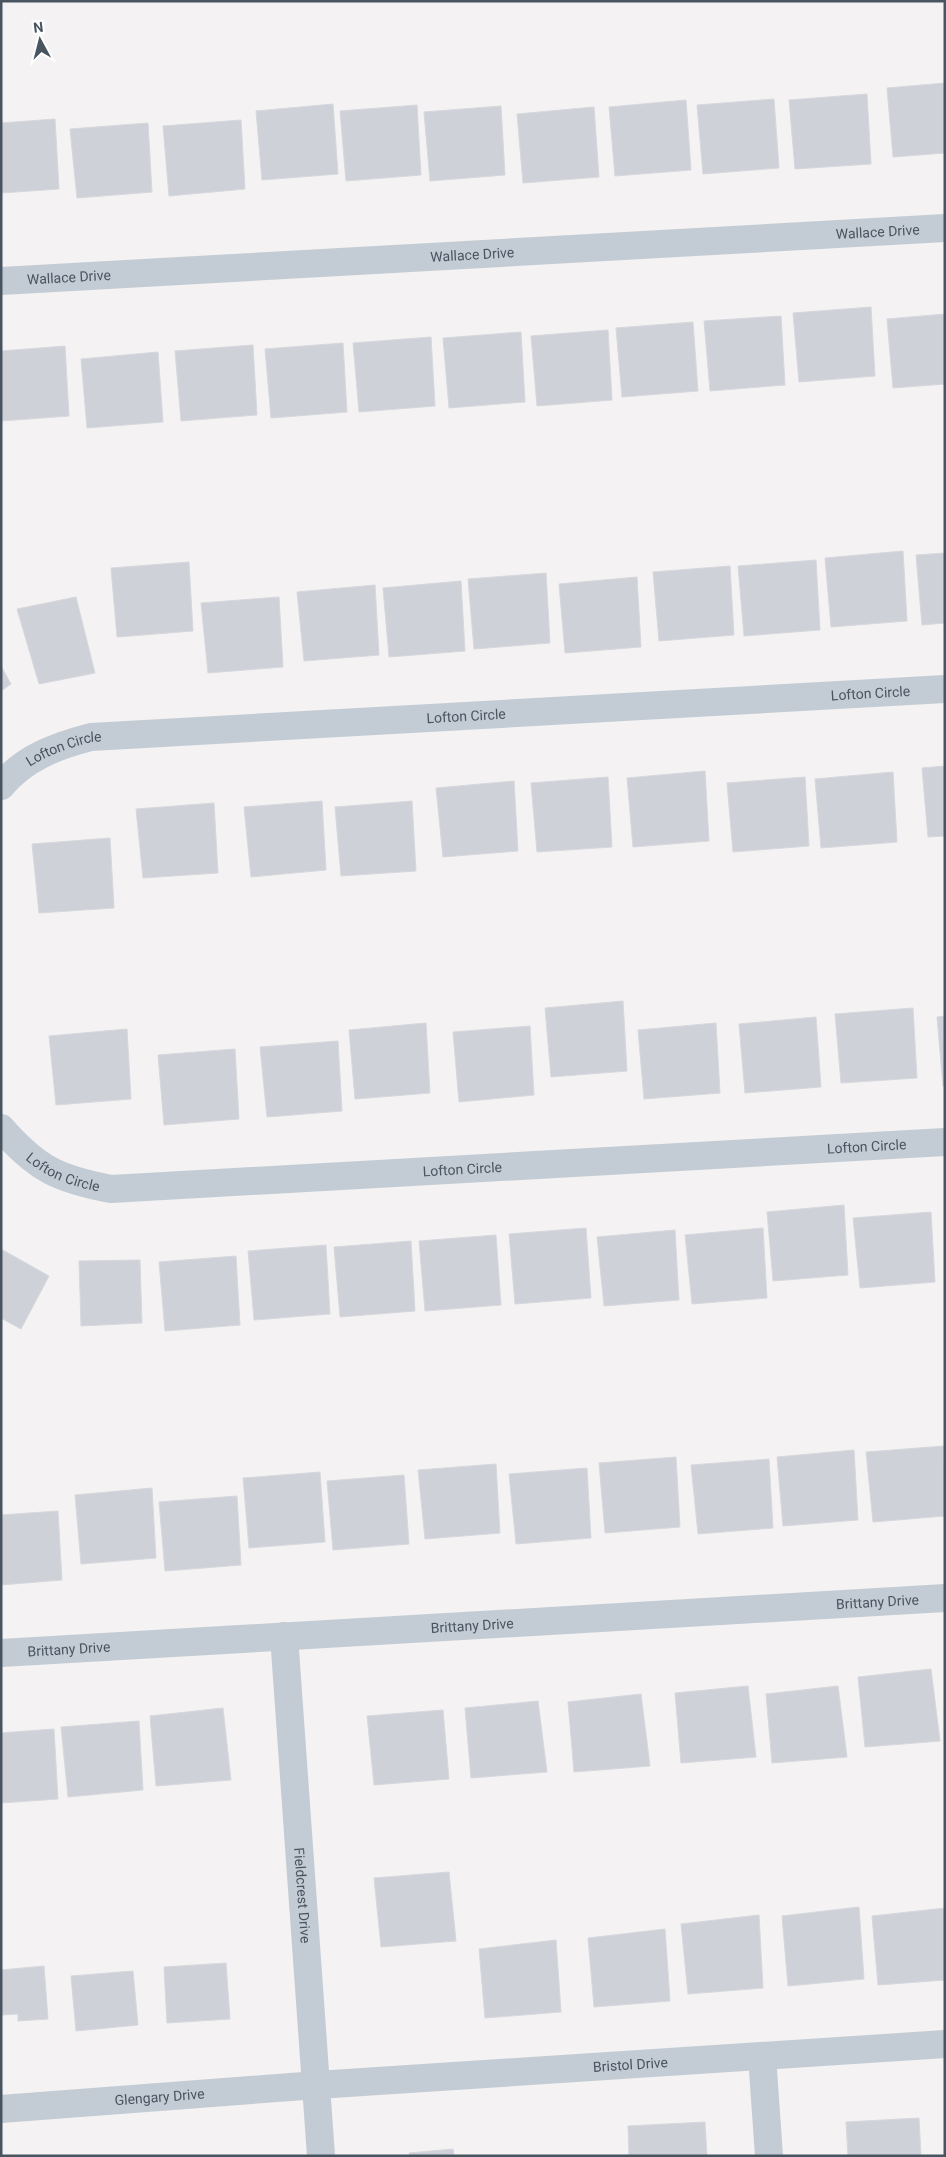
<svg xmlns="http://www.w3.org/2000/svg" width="946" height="2157" viewBox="0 0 946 2157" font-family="Roboto,sans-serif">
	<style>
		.building { fill: #ced1d7; stroke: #d6d8de }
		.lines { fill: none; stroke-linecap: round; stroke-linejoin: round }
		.minor { stroke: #c3ccd4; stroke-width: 28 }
		.labels { text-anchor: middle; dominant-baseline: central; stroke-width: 5; stroke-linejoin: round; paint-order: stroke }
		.street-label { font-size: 14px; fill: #495461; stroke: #fff }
	</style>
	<rect width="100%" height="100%" fill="#f4f2f2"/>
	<!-- building -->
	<g class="building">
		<polygon points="945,83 945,153 893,157 887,88"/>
		<polygon points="867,94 871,164 795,169 789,100"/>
		<polygon points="774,99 779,168 703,174 697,105"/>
		<polygon points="686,100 691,170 615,176 609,107"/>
		<polygon points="333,104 338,174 262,180 256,111"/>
		<polygon points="417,105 421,175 346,181 340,111"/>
		<polygon points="501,106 505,175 430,181 424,112"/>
		<polygon points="594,107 599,177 523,183 517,114"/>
		<polygon points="55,119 59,189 1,193 1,123"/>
		<polygon points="241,120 245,189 169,196 163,126"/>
		<polygon points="148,123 152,192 77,198 70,129"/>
		<polygon points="871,307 875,376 799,382 793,313"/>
		<polygon points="945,314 945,384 893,388 887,319"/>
		<polygon points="781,316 785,385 710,391 704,321"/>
		<polygon points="693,322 698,391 622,397 616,328"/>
		<polygon points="608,330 612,400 537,406 531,336"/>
		<polygon points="521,332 525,402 449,408 443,338"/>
		<polygon points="431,337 435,406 359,412 353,343"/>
		<polygon points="343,343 347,412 271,418 265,349"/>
		<polygon points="253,345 257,415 181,421 175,351"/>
		<polygon points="65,346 69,416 1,421 1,351"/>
		<polygon points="158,352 163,422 87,428 81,359"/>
		<polygon points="903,551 907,621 831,627 825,558"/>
		<polygon points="945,553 945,623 922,625 916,555"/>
		<polygon points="816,560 820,630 744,636 738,566"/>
		<polygon points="189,562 193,631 117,637 111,568"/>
		<polygon points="730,566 734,635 659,641 653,572"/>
		<polygon points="546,573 550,643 474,649 468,579"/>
		<polygon points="637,577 641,647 565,653 559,584"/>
		<polygon points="461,581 465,651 389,657 383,588"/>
		<polygon points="375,585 379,655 304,661 297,592"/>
		<polygon points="76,597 95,673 39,684 17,609"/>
		<polygon points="279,597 283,667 208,673 201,603"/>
		<polygon points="1,666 11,684 1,691"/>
		<polygon points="945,766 945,836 928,837 922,768"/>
		<polygon points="705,771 709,841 633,847 627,778"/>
		<polygon points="893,772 897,842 821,848 815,779"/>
		<polygon points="608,777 612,847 537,852 531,783"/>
		<polygon points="805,777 809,846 733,852 727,783"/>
		<polygon points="514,781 518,851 443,857 436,788"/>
		<polygon points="322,801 326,870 251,877 244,807"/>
		<polygon points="412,801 416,871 341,876 335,807"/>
		<polygon points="214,803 218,873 143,878 136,809"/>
		<polygon points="110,838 114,908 39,913 32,844"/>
		<polygon points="623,1001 627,1071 551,1077 545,1008"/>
		<polygon points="913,1008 917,1078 841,1083 835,1014"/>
		<polygon points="945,1016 945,1086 943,1086 937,1017"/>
		<polygon points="816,1017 821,1087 745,1093 739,1024"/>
		<polygon points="426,1023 430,1093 355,1099 349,1030"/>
		<polygon points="716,1023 720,1093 644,1099 638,1030"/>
		<polygon points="530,1026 534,1095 459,1102 453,1032"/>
		<polygon points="127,1029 131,1099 56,1105 49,1036"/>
		<polygon points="338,1041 342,1111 267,1117 260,1047"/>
		<polygon points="235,1049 239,1119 164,1125 158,1055"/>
		<polygon points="844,1205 848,1275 773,1281 767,1212"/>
		<polygon points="931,1212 935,1282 860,1288 853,1218"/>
		<polygon points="586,1228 591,1298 515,1304 509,1234"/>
		<polygon points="763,1228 767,1298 692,1304 685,1235"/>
		<polygon points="675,1230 679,1300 604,1306 597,1237"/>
		<polygon points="496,1235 501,1305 425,1311 419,1241"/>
		<polygon points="411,1241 415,1311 340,1317 334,1247"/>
		<polygon points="326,1245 330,1314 254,1320 248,1251"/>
		<polygon points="1,1249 49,1276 21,1329 1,1318"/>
		<polygon points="236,1256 240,1325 165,1331 159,1262"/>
		<polygon points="140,1260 142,1323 81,1326 79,1261"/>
		<polygon points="944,1446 945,1516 873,1522 866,1452"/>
		<polygon points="854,1450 858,1520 783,1526 777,1457"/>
		<polygon points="676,1457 680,1527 605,1533 599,1463"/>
		<polygon points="769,1459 773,1528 698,1534 691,1465"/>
		<polygon points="496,1464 500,1533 425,1539 418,1470"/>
		<polygon points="587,1468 591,1538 516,1544 509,1474"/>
		<polygon points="320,1472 325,1542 249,1548 243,1478"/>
		<polygon points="404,1475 409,1544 333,1550 327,1481"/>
		<polygon points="152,1488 156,1558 81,1564 75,1495"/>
		<polygon points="237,1496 241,1565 165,1571 159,1502"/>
		<polygon points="58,1511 62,1580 1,1585 1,1515"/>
		<polygon points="931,1669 940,1741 865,1747 858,1677"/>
		<polygon points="748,1686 756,1757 681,1763 675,1693"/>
		<polygon points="838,1686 847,1757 772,1763 766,1694"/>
		<polygon points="641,1694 650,1766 574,1772 568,1702"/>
		<polygon points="538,1701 547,1772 471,1778 465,1708"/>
		<polygon points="223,1708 231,1780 156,1786 150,1716"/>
		<polygon points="443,1710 449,1779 374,1785 367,1716"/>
		<polygon points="139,1721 143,1790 68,1797 61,1727"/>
		<polygon points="54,1729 58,1799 1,1803 1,1733"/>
		<polygon points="449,1872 456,1941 381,1947 374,1878"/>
		<polygon points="859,1907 864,1979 788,1986 782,1916"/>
		<polygon points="945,1908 945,1980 878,1985 872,1916"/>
		<polygon points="759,1915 763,1988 688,1994 681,1924"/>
		<polygon points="665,1929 670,2001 594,2007 588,1938"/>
		<polygon points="556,1940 561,2012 485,2018 479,1949"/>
		<polygon points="226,1963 230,2019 167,2023 164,1967"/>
		<polygon points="44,1966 48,2019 18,2021 18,2014 1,2015 1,1970"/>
		<polygon points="133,1971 138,2025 76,2031 71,1976"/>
		<polygon points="919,2118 921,2156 848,2156 846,2122"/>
		<polygon points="705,2122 707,2156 629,2156 628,2126"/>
		<polygon points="453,2149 454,2156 410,2156 409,2153"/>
	</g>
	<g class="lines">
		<!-- minor -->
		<g class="minor">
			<path id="s1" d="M1,281L945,228"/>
			<path id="s2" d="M1,786C24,758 56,746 91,737L945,689"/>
			<path id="s3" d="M1,1128C37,1169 58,1179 111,1189L945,1142"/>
			<path id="s4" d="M284,1636L321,2156"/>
			<path id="s5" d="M1,1653L945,1598"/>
			<polyline points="762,2056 769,2156"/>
			<path id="s6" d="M1,2109L317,2085L945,2044"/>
		</g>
	</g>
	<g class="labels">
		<!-- street labels -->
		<g class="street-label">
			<text stroke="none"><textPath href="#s1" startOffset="878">Wallace Drive</textPath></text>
			<text stroke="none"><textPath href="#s1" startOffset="472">Wallace Drive</textPath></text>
			<text stroke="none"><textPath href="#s1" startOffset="68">Wallace Drive</textPath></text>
			<text stroke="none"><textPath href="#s2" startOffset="885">Lofton Circle</textPath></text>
			<text stroke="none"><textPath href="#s2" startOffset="480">Lofton Circle</textPath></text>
			<text stroke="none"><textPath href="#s2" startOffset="75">Lofton Circle</textPath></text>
			<text stroke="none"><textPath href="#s3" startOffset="886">Lofton Circle</textPath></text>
			<text stroke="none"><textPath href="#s3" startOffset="481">Lofton Circle</textPath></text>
			<text stroke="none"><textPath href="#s3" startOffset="78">Lofton Circle</textPath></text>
			<text stroke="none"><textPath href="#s5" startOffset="878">Brittany Drive</textPath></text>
			<text stroke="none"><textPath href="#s5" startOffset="472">Brittany Drive</textPath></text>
			<text stroke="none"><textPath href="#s5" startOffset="68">Brittany Drive</textPath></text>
			<text stroke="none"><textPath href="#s4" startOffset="260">Fieldcrest Drive</textPath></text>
			<text stroke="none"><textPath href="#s6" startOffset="631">Bristol Drive</textPath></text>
			<text stroke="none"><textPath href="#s6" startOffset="159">Glengary Drive</textPath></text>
		</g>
	</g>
	<!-- border -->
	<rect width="946" height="2157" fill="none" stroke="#495461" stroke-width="5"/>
	<!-- north arrow -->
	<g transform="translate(40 40) rotate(353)" stroke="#ffffff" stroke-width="4" paint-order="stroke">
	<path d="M0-4L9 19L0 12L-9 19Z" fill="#495461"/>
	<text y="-8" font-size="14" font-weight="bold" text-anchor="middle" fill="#495461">N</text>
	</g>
</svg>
